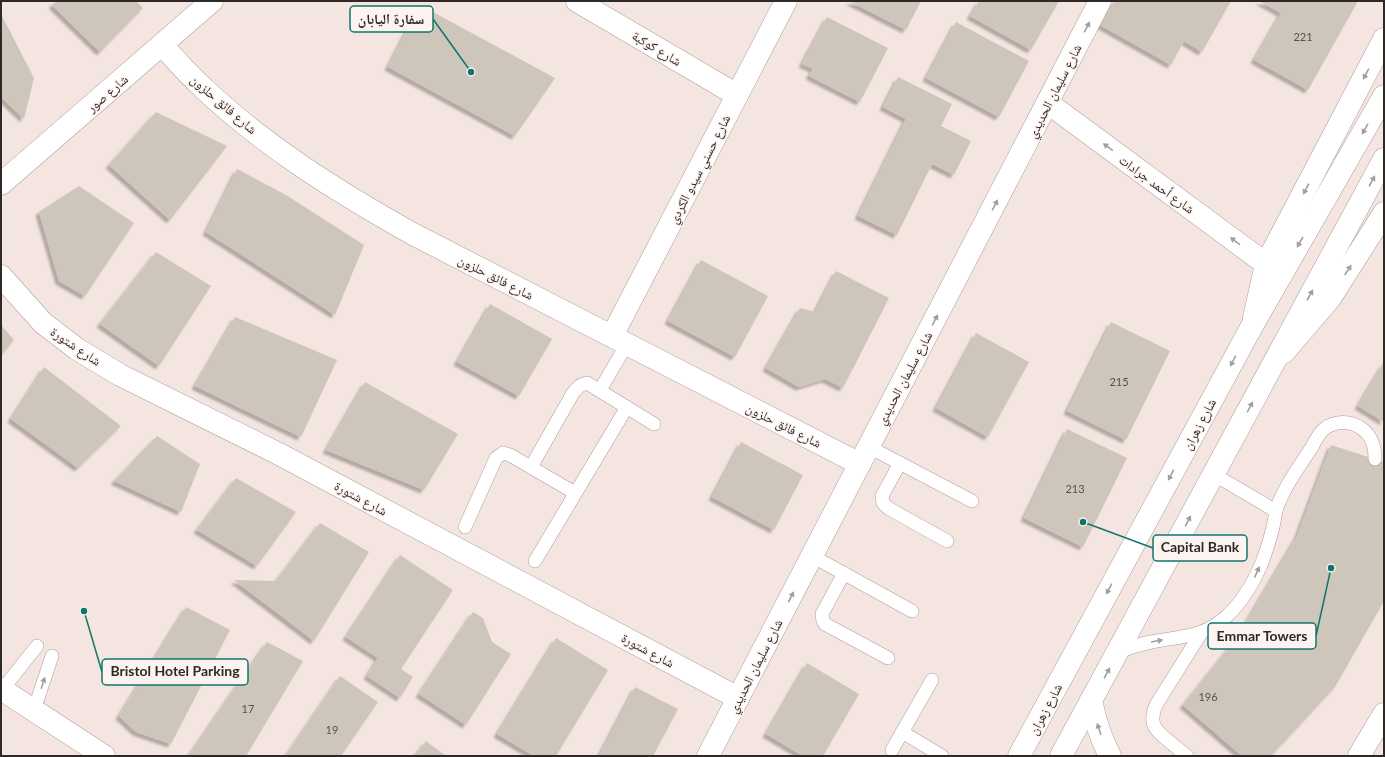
<svg xmlns="http://www.w3.org/2000/svg" width="1385" height="757" viewBox="0 0 1385 757" font-family="Lato,'Noto Naskh Arabic',sans-serif">
	<style>
		.building { fill: #cec6bb; filter: url(#shadow) }
		.lines { fill: none; stroke-linecap: round; stroke-linejoin: round }
		.lane-casing { stroke: #ac9e99; stroke-width: 14 }
		.street-casing { stroke: #ac9e99; stroke-width: 23 }
		.secondary-casing { stroke: #ac9e99; stroke-width: 23 }
		.primary-casing { stroke: #ac9e99; stroke-width: 23 }
		.lane { stroke: #fff; stroke-width: 13 }
		.street { stroke: #fff; stroke-width: 22 }
		.secondary { stroke: #fff; stroke-width: 22 }
		.primary { stroke: #fff; stroke-width: 22 }
		.oneway { fill: #a19f9e }
		.labels { text-anchor: middle; dominant-baseline: central; stroke-width: 3; stroke-linejoin: round; paint-order: stroke }
		.number-label { font-size: 11px; fill: #56504c }
		.street-label { font-size: 13px; fill: #2e2927; stroke: #fdf4f1 }
		.leader { fill: none; stroke: #0f766e; stroke-width: 1.5 }
		.callout-dot { fill: #0f766e; stroke: #fdf4f1; stroke-width: 1.5 }
		.callout { fill: #fdf4f1; stroke: #0f766e; stroke-width: 1.5 }
		.callout-label { font-size: 14px; text-anchor: middle; font-weight: bold; fill: #2e2927 }
	</style>
	<defs>
		<filter id="shadow"><feDropShadow dx="-3.5" dy="3.5" stdDeviation="1" flood-color="#0004"/></filter>
	</defs>
	<rect width="100%" height="100%" fill="#f4e5e0"/>
	<!-- building -->
	<g class="building">
		<polygon points="57,1 136,1 143,8 100,52 52,5"/>
		<polygon points="849,1 921,1 906,30"/>
		<polygon points="979,1 1059,1 1031,50 970,16"/>
		<polygon points="1114,1 1231,1 1202,52 1184,41 1171,65 1100,25"/>
		<polygon points="1259,1 1358,1 1308,90 1254,60 1281,13"/>
		<polygon points="420,5 555,78 515,136 388,67"/>
		<polygon points="1,14 34,78 24,119 1,97"/>
		<polygon points="827,17 888,48 860,102 809,76 813,69 802,64"/>
		<polygon points="956,22 1029,61 999,117 926,78"/>
		<polygon points="898,77 952,104 941,126 971,141 954,175 932,164 897,235 858,216 906,119 883,107"/>
		<polygon points="156,112 227,146 170,220 109,165"/>
		<polygon points="237,169 286,195 364,245 335,315 206,232"/>
		<polygon points="79,186 134,223 85,296 59,281 39,212"/>
		<polygon points="156,252 211,286 159,366 100,324"/>
		<polygon points="701,260 768,296 735,357 668,321"/>
		<polygon points="836,271 889,298 843,388 825,379 799,387 766,368 800,308 815,312"/>
		<polygon points="490,304 552,339 519,396 457,362"/>
		<polygon points="235,317 337,360 301,437 195,386"/>
		<polygon points="1111,322 1170,351 1126,440 1067,411"/>
		<polygon points="1,325 14,340 1,356"/>
		<polygon points="976,333 1029,362 988,437 936,408"/>
		<polygon points="1384,362 1384,422 1358,406"/>
		<polygon points="44,367 121,426 78,468 11,419"/>
		<polygon points="365,382 458,434 424,490 326,450"/>
		<polygon points="1067,429 1127,458 1083,547 1024,518"/>
		<polygon points="157,436 200,464 181,512 114,481"/>
		<polygon points="741,442 803,475 774,530 712,497"/>
		<polygon points="1331,445 1384,462 1384,601 1335,687 1271,756 1242,756 1183,705 1238,636 1297,536"/>
		<polygon points="236,478 296,512 257,566 197,530"/>
		<polygon points="320,523 369,552 314,641 234,580 276,581"/>
		<polygon points="400,555 453,590 401,669 413,677 400,698 367,676 378,658 346,637"/>
		<polygon points="186,607 230,630 171,744 136,732 119,716"/>
		<polygon points="473,612 483,618 492,642 511,654 466,725 419,694"/>
		<polygon points="556,638 608,670 556,756 534,756 497,734"/>
		<polygon points="267,642 303,661 246,756 192,756 189,755"/>
		<polygon points="807,663 859,694 823,756 803,756 766,734"/>
		<polygon points="340,676 378,702 341,756 286,756"/>
		<polygon points="635,687 678,709 653,756 599,756"/>
		<polygon points="426,741 446,756 415,756"/>
	</g>
	<g class="lines">
		<defs>
			<g id="lane">
				<polyline points="600,390 627,344"/>
				<polyline points="869,447 972,501"/>
				<polyline points="900,463 882,496 883,503 888,508 947,541"/>
				<path d="M531,467L573,393C577,388 580,384 587,383L654,424"/>
				<polyline points="1213,474 1276,511"/>
				<polyline points="465,527 496,458 503,453 510,455 575,493"/>
				<polyline points="812,556 912,611"/>
				<polyline points="535,561 627,407"/>
				<polyline points="844,573 822,614 823,621 825,624 888,658"/>
				<path d="M1119,651C1130,648 1140,644 1151,642C1182,636 1203,638 1227,616C1243,601 1255,580 1263,560C1267,548 1272,534 1274,522C1275,518 1275,514 1276,510C1284,487 1299,467 1312,447C1315,441 1319,433 1324,429C1334,421 1350,420 1361,428C1372,436 1375,446 1375,459"/>
				<polyline points="2,690 37,646"/>
				<polyline points="34,710 52,656"/>
				<polyline points="902,732 942,756"/>
				<polyline points="892,750 932,680"/>
				<path d="M1187,756C1180,750 1161,736 1156,729C1151,722 1153,712 1156,705L1201,633"/>
			</g>
			<g id="street">
				<polyline points="577,1 737,95"/>
				<path d="M162,45C174,58 185,71 198,83C261,144 336,191 413,234L860,464"/>
				<polyline points="1048,103 1266,264"/>
				<polyline points="1,184 212,1"/>
				<polyline points="1,276 43,323 77,349 120,375 279,454 738,698"/>
				<polyline points="612,336 786,1"/>
				<polyline points="1,689 104,756"/>
				<path d="M1091,700C1095,720 1101,739 1110,756"/>
				<polyline points="708,756 1100,1"/>
				<polyline points="1359,756 1384,714"/>
			</g>
			<g id="secondary">
				<polyline points="1254,318 1266,264 1384,39"/>
				<polyline points="1284,352 1331,297 1384,213"/>
			</g>
			<g id="primary">
				<polyline points="1019,756 1252,326 1384,96"/>
				<polyline points="1061,756 1384,159"/>
			</g>
		</defs>
		<!-- lane casing -->
		<use href="#lane" class="lane-casing"/>
		<!-- street casing -->
		<use href="#street" class="street-casing"/>
		<!-- secondary casing -->
		<use href="#secondary" class="secondary-casing"/>
		<!-- primary casing -->
		<use href="#primary" class="primary-casing"/>
		<!-- lane -->
		<use href="#lane" class="lane"/>
		<!-- street -->
		<use href="#street" class="street"/>
		<!-- secondary -->
		<use href="#secondary" class="secondary"/>
		<!-- primary -->
		<use href="#primary" class="primary"/>
	</g>
	<!-- one-way arrows -->
	<defs><path id="oneway-solid" d="M-6-.8H1V-3.2L6.5 0L1 3.2V.8H-6Z"/></defs>
	<g class="oneway">
		<use href="#oneway-solid" transform="translate(1087 27) rotate(-63)"/>
		<use href="#oneway-solid" transform="translate(1366 74) rotate(118)"/>
		<use href="#oneway-solid" transform="translate(1365 129) rotate(120)"/>
		<use href="#oneway-solid" transform="translate(1108 147) rotate(-144)"/>
		<use href="#oneway-solid" transform="translate(1372 181) rotate(-61)"/>
		<use href="#oneway-solid" transform="translate(1306 189) rotate(118)"/>
		<use href="#oneway-solid" transform="translate(995 205) rotate(-62)"/>
		<use href="#oneway-solid" transform="translate(1235 241) rotate(-143)"/>
		<use href="#oneway-solid" transform="translate(1300 242) rotate(120)"/>
		<use href="#oneway-solid" transform="translate(1348 270) rotate(-57)"/>
		<use href="#oneway-solid" transform="translate(1310 295) rotate(-61)"/>
		<use href="#oneway-solid" transform="translate(935 320) rotate(-62)"/>
		<use href="#oneway-solid" transform="translate(1233 361) rotate(118)"/>
		<use href="#oneway-solid" transform="translate(1250 407) rotate(-62)"/>
		<use href="#oneway-solid" transform="translate(1171 475) rotate(118)"/>
		<use href="#oneway-solid" transform="translate(1188 521) rotate(-62)"/>
		<use href="#oneway-solid" transform="translate(1257 572) rotate(-66)"/>
		<use href="#oneway-solid" transform="translate(1109 589) rotate(118)"/>
		<use href="#oneway-solid" transform="translate(791 597) rotate(-63)"/>
		<use href="#oneway-solid" transform="translate(1157 641) rotate(-10)"/>
		<use href="#oneway-solid" transform="translate(1107 673) rotate(-61)"/>
		<use href="#oneway-solid" transform="translate(43 683) rotate(-72)"/>
		<use href="#oneway-solid" transform="translate(1099 729) rotate(-109)"/>
	</g>
	<g class="labels">
		<!-- number labels -->
		<g class="number-label">
			<text x="1303" y="36">221</text>
			<text x="1119" y="381">215</text>
			<text x="1075" y="488">213</text>
			<text x="1208" y="696">196</text>
			<text x="248" y="708">17</text>
			<text x="332" y="729">19</text>
		</g>
		<!-- street labels -->
		<g class="street-label">
			<text transform="translate(657 48) rotate(31)">شارع كوكبة</text>
			<text transform="translate(1054 91) rotate(-63)">شارع سليمان الحديدي</text>
			<text transform="translate(107 93) rotate(-41)">شارع صور</text>
			<text transform="translate(224 104) rotate(41)">شارع فائق حلزون</text>
			<text transform="translate(699 169) rotate(-63)">شارع حسني سيدو الكردي</text>
			<text transform="translate(1157 184) rotate(36)">شارع أحمد جرادات</text>
			<text transform="translate(496 277) rotate(27)">شارع فائق حلزون</text>
			<text transform="translate(76 346) rotate(34)">شارع شتورة</text>
			<text transform="translate(904 378) rotate(-62)">شارع سليمان الحديدي</text>
			<text transform="translate(1199 424) rotate(-62)">شارع زهران</text>
			<text transform="translate(784 425) rotate(27)">شارع فائق حلزون</text>
			<text transform="translate(361 498) rotate(28)">شارع شتورة</text>
			<text transform="translate(648 650) rotate(28)">شارع شتورة</text>
			<text transform="translate(755 666) rotate(-63)">شارع سليمان الحديدي</text>
			<text transform="translate(1045 709) rotate(-62)">شارع زهران</text>
		</g>
	</g>
	<!-- callouts -->
	<path class="leader" d="M471 72L433 19M1083 522L1153 548M1331 568L1316 636M84 611L102 672"/>
	<g class="callout-dot">
		<circle cx="471" cy="72" r="4"/>
		<circle cx="1083" cy="522" r="4"/>
		<circle cx="1331" cy="568" r="4"/>
		<circle cx="84" cy="611" r="4"/>
	</g>
	<g class="callout">
		<rect x="350" y="6" width="83" height="26" rx="4"/>
		<rect x="1153" y="535" width="94" height="26" rx="4"/>
		<rect x="1208" y="623" width="108" height="26" rx="4"/>
		<rect x="102" y="659" width="146" height="26" rx="4"/>
	</g>
	<g class="callout-label">
		<text x="391" y="24">سفارة اليابان</text>
		<text x="1200" y="552">Capital Bank</text>
		<text x="1262" y="641">Emmar Towers</text>
		<text x="175" y="676">Bristol Hotel Parking</text>
	</g>
	<!-- border -->
	<rect width="1385" height="757" fill="none" stroke="#2e2927" stroke-width="4"/>
</svg>
